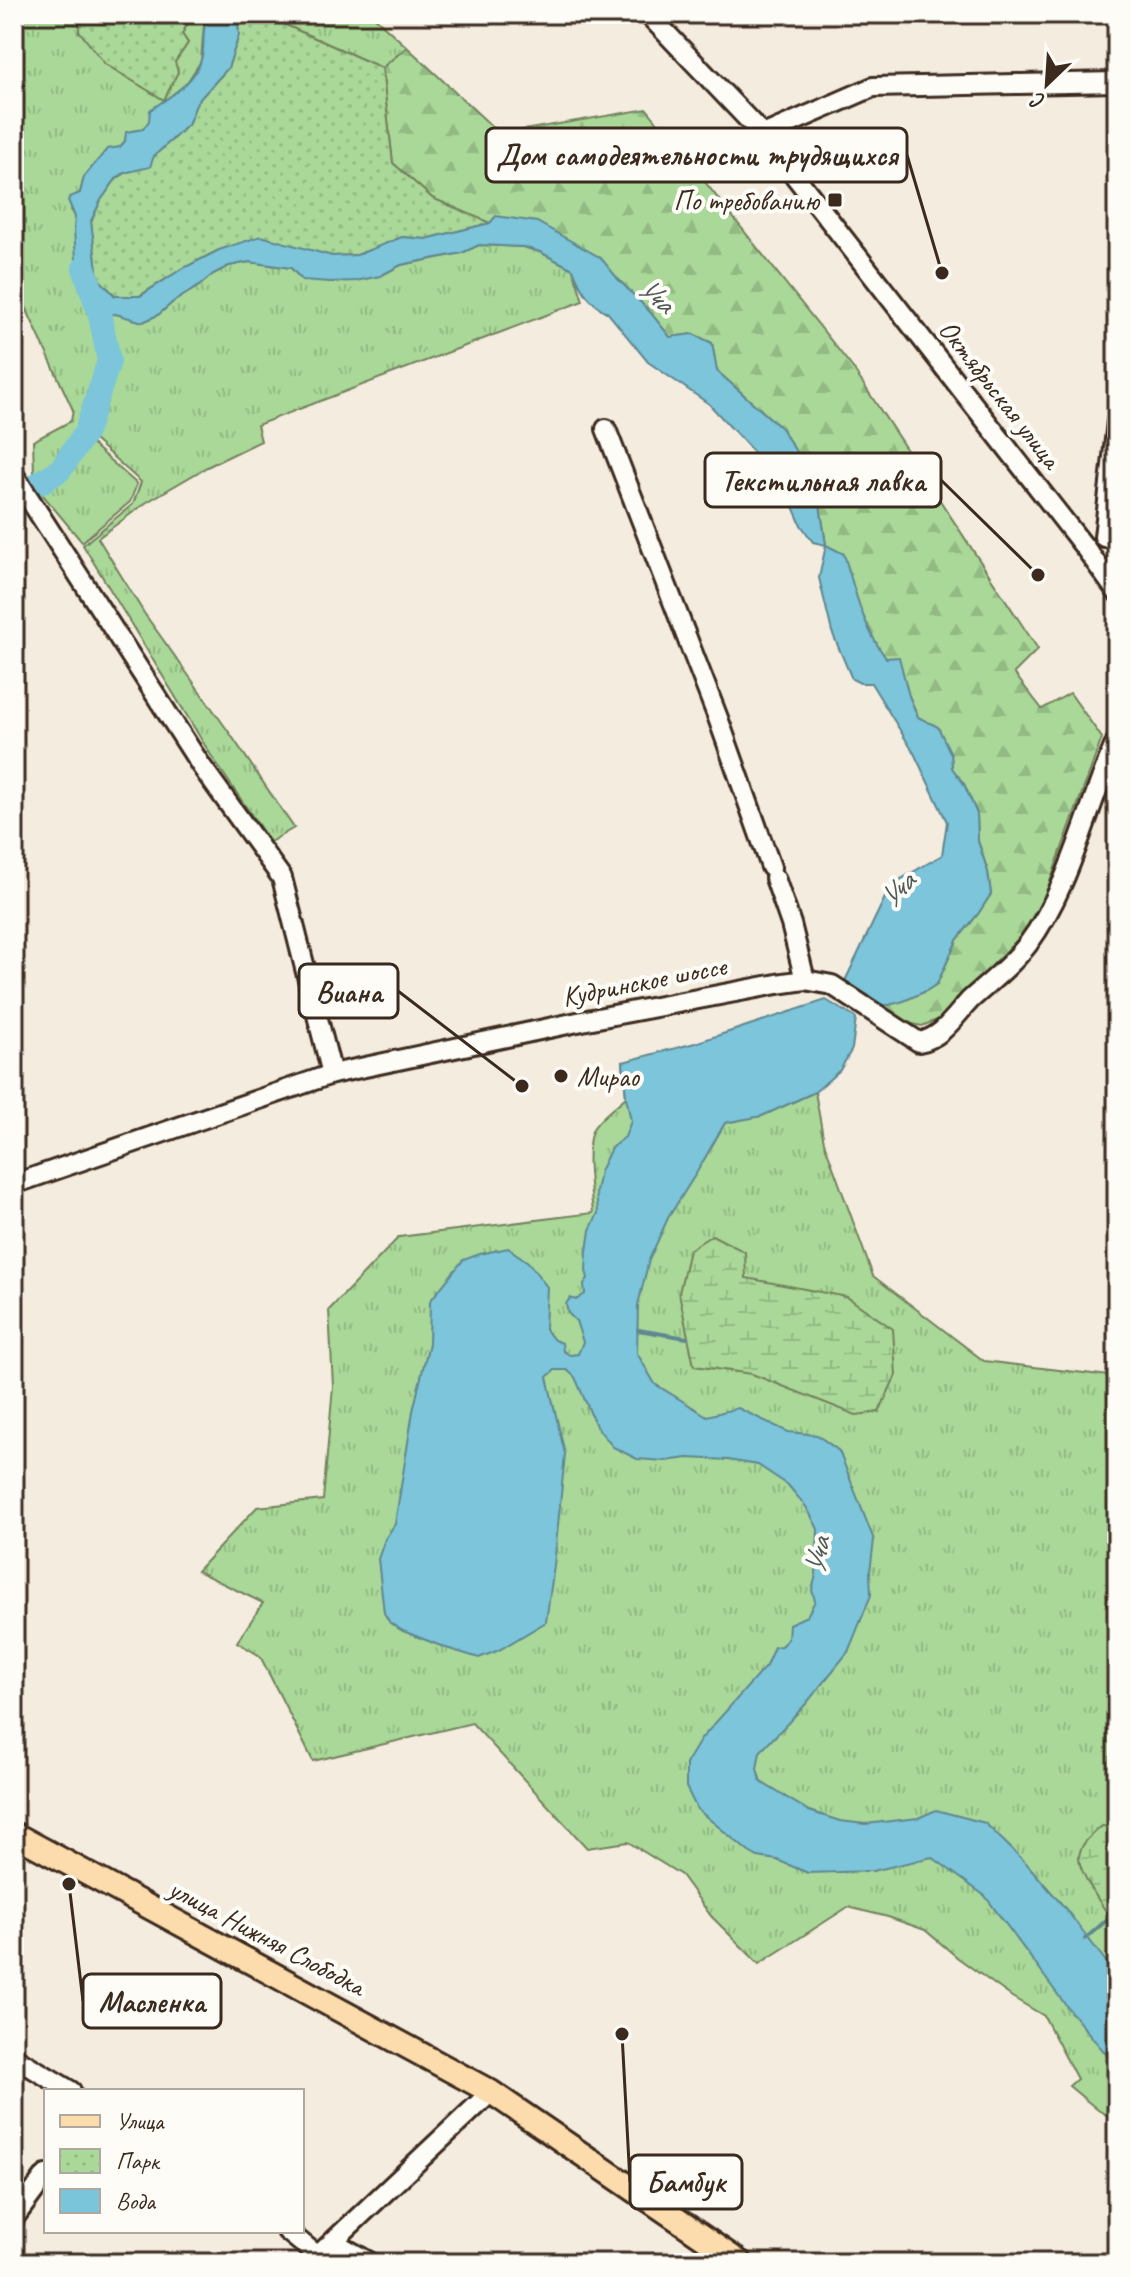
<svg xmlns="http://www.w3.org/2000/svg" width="1131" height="2277" viewBox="0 0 1131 2277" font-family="Caveat,sans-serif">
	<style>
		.grass { fill: url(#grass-tufts); stroke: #72815b; stroke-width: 2 }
		.forest { fill: url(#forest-firs); stroke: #72815b; stroke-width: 2 }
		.wetland { fill: url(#wetland-marsh); stroke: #72815b; stroke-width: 2 }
		.park { fill: url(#park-dots); stroke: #72815b; stroke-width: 2 }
		.water { fill: #7bc5db; stroke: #61878f; stroke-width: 2 }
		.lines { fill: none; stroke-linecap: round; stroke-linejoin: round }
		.stream { stroke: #61878f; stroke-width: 4 }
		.river { stroke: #7bc5db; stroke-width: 24 }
		.minor-casing { stroke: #3b2a1e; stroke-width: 24 }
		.major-casing { stroke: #3b2a1e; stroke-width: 28 }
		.minor { stroke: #fdfcf7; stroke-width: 18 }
		.major { stroke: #fcdcac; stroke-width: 22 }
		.poi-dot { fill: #3b2a1e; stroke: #fdfcf7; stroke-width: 3 }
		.labels { text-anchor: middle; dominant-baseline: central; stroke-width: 8; stroke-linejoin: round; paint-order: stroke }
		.poi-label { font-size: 28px; fill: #3b2a1e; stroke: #fdfcf7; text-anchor: end }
		.street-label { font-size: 28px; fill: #3b2a1e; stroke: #fdfcf7 }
		.water-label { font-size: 30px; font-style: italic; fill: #4e5857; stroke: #fdfcf7 }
		.leader { fill: none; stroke: #3b2a1e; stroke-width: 3 }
		.callout-dot { fill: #3b2a1e; stroke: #fdfcf7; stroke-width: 3 }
		.callout { fill: #fdfcf7; stroke: #3b2a1e; stroke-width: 3 }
		.callout-label { font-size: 30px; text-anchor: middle; font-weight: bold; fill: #3b2a1e }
	</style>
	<defs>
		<pattern id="grass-tufts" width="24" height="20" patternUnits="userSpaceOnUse" patternTransform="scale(2)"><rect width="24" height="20" fill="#a9d898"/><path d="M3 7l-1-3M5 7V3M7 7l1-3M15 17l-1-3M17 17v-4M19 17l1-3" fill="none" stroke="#92ba83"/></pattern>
		<pattern id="forest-firs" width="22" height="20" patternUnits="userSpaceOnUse" patternTransform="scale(2)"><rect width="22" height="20" fill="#a9d898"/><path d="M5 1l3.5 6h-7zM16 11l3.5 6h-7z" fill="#92ba83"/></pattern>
		<pattern id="wetland-marsh" width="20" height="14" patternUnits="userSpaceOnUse" patternTransform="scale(2)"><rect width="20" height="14" fill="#a9d898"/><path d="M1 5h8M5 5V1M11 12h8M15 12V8" fill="none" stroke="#92ba83"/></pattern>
		<pattern id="park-dots" width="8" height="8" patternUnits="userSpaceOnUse" patternTransform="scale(2)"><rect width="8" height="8" fill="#a9d898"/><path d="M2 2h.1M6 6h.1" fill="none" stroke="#92ba83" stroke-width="1.8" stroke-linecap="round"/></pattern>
	</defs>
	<rect width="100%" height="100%" fill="#f5ece0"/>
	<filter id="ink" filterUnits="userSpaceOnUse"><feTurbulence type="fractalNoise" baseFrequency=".0125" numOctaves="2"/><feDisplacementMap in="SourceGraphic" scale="16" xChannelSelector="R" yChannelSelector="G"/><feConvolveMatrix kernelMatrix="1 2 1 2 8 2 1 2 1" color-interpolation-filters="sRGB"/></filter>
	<g filter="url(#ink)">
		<!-- grass -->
		<g class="grass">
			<polygon points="14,14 80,14 79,32 175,62 188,43 182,34 191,17 187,14 212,14 204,24 201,61 186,84 172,95 143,129 127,132 125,141 120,147 84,177 80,193 71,210 76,217 74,229 116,314 143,322 158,315 173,302 199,286 213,274 229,266 249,262 291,268 302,280 380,276 401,265 462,253 479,245 523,247 540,252 573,269 583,301 257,425 261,441 207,467 147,502 98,538 144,613 231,735 294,828 270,842 212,757 83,545 133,504 141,482 84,431 54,466 34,474 33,441 71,421 73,410 14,282"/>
			<polygon points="261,14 371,14 407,47 382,68"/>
			<polygon points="87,440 137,484 130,502 82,542 42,494 34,478 56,469 62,473"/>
			<path d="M623,1062L762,1116L815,1092L824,1142L873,1276L984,1361L1117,1377V2121L1098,2110L1069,2086L1077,2079L1044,2016L1012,1997L958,1958L925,1930L888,1917L848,1907L759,1964L711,1916L681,1875L628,1842L587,1848L472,1723L313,1761L260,1656L237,1642L263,1603L197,1571L257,1507L323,1500L333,1386L329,1310L399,1237L593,1213C591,1194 584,1145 593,1129C598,1119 617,1105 626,1097Z"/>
		</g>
		<!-- forest -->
		<polygon class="forest" points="407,47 500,134 647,109 852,367 1038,649 1014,673 1042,709 1070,693 1102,738 1036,920 942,1018 922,1026 903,1022 874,1005 937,984 957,940 978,914 991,894 988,872 978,841 977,814 964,784 952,768 951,754 918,717 909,696 874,641 860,609 826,545 817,485 781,428 717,371 712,343 693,334 670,337 650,312 618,279 432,198 393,163 382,68"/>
		<!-- wetland -->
		<g class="wetland">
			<polygon points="712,1235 745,1252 746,1278 847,1297 893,1329 896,1375 879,1412 856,1415 752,1374 694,1366 679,1293 689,1250"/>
			<path d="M1102,1826L1117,1828V1927C1107,1913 1079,1875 1079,1858C1079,1844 1092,1835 1102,1826Z"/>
		</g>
		<!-- park -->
		<g class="park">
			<polygon points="80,14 187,14 191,17 182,34 188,43 175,62 178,72 164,100 105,64 79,31"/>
			<polygon points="237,14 261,14 382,68 393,163 432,198 490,223 426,239 402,237 357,255 332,256 310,251 219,250 180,270 139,296 116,296 98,279 91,222 101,200 116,179 154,156 188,125 197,102 228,68 239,35"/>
		</g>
		<!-- water -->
		<g class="water">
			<path d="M212,14H237L239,35L228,68L197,102L188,125L154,156L150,167L124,173L116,179L101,200L91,221L98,278L115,296H140L180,270L219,250L261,236L332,256L357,255L402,237L426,239L490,223L496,216L537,222L601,258L618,279L650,312L670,337L693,334L712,343L717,371L781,428L817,485L826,545L844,554C855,591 863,627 886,658L899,657L909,696L918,717L938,727L951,754L952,768L964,784L977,814L978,841L988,872L991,894L978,914L957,940L937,984L926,991L904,1001L889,1005H874L844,983L891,885L942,855L947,822L914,753L871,683H860L852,679L832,632L819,578L826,545L813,542L801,525L788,495L773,473L709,404L648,362L608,313C588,302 581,289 573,269L540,252L523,247L479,245L462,253L401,265L380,276L356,281L330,282L302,280L291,268L249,262L229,266L213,274L199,286L173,302L158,315L143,322L116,314L106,315L76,259L74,229L75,217L68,200L70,197L80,193L84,177L107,149L120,147L125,141L126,132L143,129L149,121L150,110C169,97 197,82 202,56C206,37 199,30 212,14Z"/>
			<polygon points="826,1000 856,1018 852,1049 840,1070 815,1092 762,1116 725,1123 697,1172 668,1218 649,1260 638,1305 637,1353 655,1384 707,1416 738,1408 788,1432 817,1435 839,1451 874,1540 870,1572 871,1595 848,1652 805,1705 760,1752 757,1769 761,1782 809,1811 840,1821 865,1824 918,1818 936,1810 985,1823 1027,1864 1065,1908 1117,1976 1117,2067 1070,2011 985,1896 932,1857 873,1871 808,1873 777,1860 758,1857 749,1852 697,1809 686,1787 686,1764 701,1739 766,1666 774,1647 781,1646 788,1639 789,1624 807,1616 815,1601 812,1590 816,1575 818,1529 807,1508 788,1485 758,1465 728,1460 688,1458 665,1461 637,1459 613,1447 596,1426 575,1377 567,1370 555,1370 547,1377 565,1454 554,1566 546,1622 499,1650 479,1658 446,1648 403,1631 390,1623 384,1613 378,1559 385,1539 395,1524 413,1411 429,1343 430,1301 463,1260 480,1254 508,1248 528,1262 547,1287 545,1329 554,1340 562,1343 563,1351 570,1355 578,1354 583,1342 576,1321 568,1313 566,1304 570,1298 576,1300 585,1294 584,1285 588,1278 586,1271 587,1251 590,1230 598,1213 596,1192 600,1171 611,1148 625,1137 631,1121 626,1097 623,1062 695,1043"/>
		</g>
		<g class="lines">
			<!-- stream -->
			<g class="stream">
				<polyline points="638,1330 687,1338"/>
				<polyline points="1085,1939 1110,1917"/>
			</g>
			<!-- river -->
			<polyline class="river" points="14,499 60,470 86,432 109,361 100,315 84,268"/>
			<defs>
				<g id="minor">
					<polyline points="648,14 763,135 1086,549 1117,592"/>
					<polyline points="763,135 873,87 1117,82"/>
					<polyline points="606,429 718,718 771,867"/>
					<polyline points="14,475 202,767 282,878 332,1074"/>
					<polyline points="1104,537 1117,421"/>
					<polyline points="775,878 791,924 805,980"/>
					<path d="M14,1184L332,1074L587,1020L777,984L805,980L832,985L919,1042C942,1038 955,1016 970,1000C990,982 1011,966 1028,944C1071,886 1087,806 1117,740"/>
					<polyline points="14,2057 71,2091"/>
					<polyline points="14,2218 46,2175"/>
					<polyline points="287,2231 318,2256"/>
					<polyline points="334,2242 371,2263"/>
					<polyline points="310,2263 491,2092"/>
				</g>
				<polyline id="major" points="14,1834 491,2092 741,2263"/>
			</defs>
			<!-- minor casing -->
			<use href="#minor" class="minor-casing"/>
			<!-- major casing -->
			<use href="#major" class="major-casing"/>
			<!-- minor -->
			<use href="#minor" class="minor"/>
			<!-- major -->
			<use href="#major" class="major"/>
		</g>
	</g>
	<!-- markers -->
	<g class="poi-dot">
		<rect x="827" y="192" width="16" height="16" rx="4"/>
		<circle cx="561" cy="1076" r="8"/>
	</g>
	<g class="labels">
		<!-- poi labels -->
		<g class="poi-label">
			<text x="819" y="200">По требованию</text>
			<text x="577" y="1076" text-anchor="start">Мирао</text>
		</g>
		<!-- street labels -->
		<g class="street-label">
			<text transform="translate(1000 394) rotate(52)">Октябрьская улица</text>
			<text transform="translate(644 981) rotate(-11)">Кудринское шоссе</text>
			<text transform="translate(267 1937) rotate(28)">улица Нижняя Слободка</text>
		</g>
		<!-- water labels -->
		<g class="water-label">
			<text transform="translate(656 295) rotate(40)">Уча</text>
			<text transform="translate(897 890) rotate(-47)">Уча</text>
			<text transform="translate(817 1556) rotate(-80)">Уча</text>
		</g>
	</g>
	<!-- callouts -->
	<path class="leader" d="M942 273L907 155M1038 575L941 480M522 1086L398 991M69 1884L83 2001M622 2034L630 2182"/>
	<g class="callout-dot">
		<circle cx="942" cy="273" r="8"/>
		<circle cx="1038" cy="575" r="8"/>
		<circle cx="522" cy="1086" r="8"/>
		<circle cx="69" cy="1884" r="8"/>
		<circle cx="622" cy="2034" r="8"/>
	</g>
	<g class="callout">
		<rect x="486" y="128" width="421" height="54" rx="8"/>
		<rect x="705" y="453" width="236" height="54" rx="8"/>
		<rect x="299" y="964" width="99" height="54" rx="8"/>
		<rect x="83" y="1974" width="138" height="54" rx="8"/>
		<rect x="630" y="2155" width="112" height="54" rx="8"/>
	</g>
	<g class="callout-label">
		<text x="697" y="165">Дом самодеятельности трудящихся</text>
		<text x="823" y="491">Текстильная лавка</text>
		<text x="349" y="1002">Виана</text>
		<text x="152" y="2012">Масленка</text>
		<text x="686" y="2192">Бамбук</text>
	</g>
	<!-- margin -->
	<rect width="1131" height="2277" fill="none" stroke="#fdfcf7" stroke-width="48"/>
	<rect x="24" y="24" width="1083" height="2229" fill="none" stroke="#3b2a1e" stroke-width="3" filter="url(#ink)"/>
	<!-- legend -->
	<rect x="44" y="2089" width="260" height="144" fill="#fdfcf7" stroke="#afa8a0" stroke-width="2"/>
	<rect x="60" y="2115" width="40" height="12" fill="#fcdcac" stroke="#afa8a0" stroke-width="2"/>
	<text x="116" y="2129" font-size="24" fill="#3b2a1e">Улица</text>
	<rect x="60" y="2149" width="40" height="24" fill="url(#park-dots)" stroke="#afa8a0" stroke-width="2"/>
	<text x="116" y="2169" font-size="24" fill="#3b2a1e">Парк</text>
	<rect x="60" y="2189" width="40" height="24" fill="#7bc5db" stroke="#afa8a0" stroke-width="2"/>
	<text x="116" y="2209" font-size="24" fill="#3b2a1e">Вода</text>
	<!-- north arrow -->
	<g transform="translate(1047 84) rotate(205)" stroke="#fdfcf7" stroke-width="6" paint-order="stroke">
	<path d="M0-6L14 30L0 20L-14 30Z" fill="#3b2a1e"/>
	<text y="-12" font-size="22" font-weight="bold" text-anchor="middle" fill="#3b2a1e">С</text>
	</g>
</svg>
